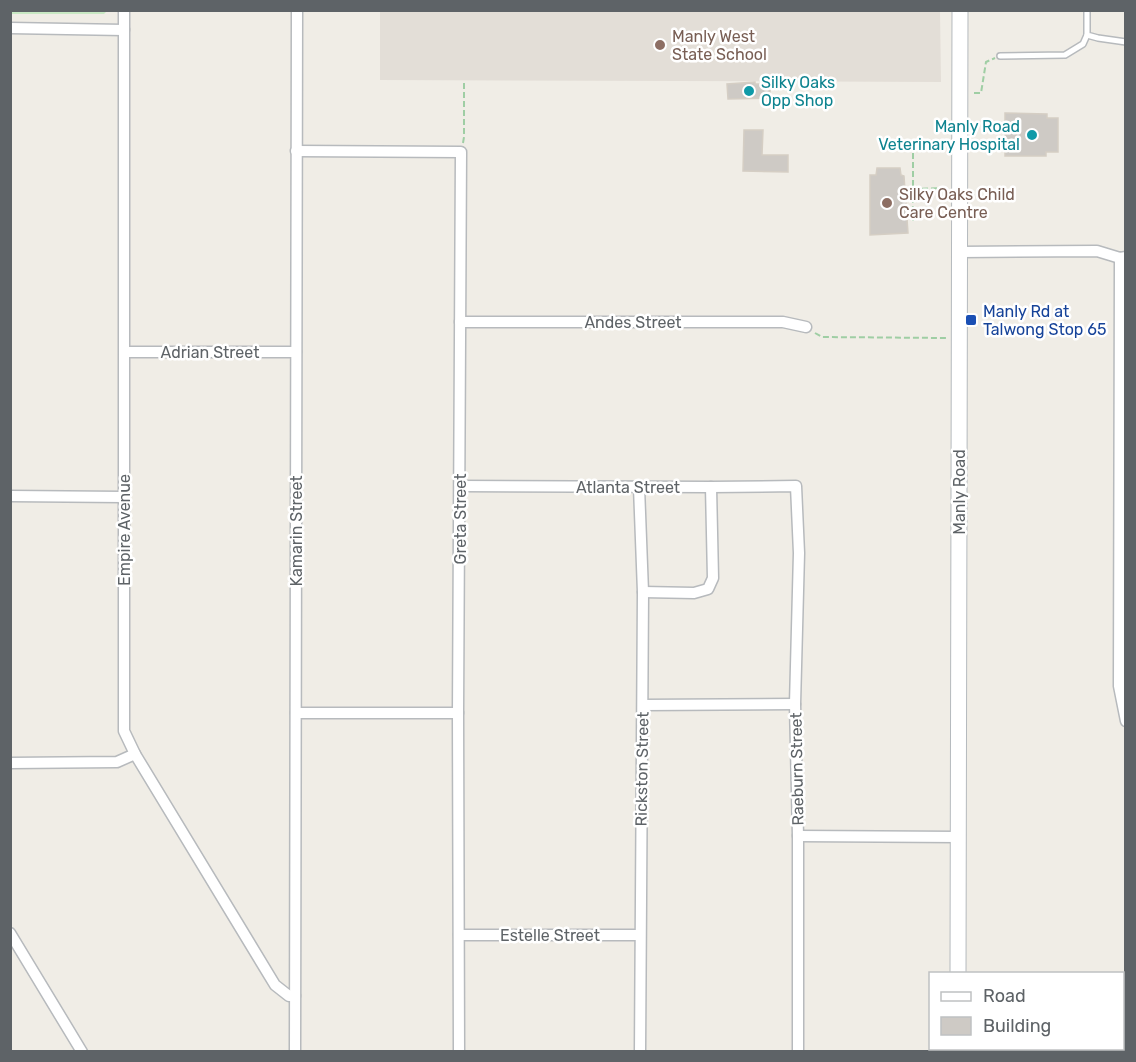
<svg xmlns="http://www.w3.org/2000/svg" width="1136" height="1062" viewBox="0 0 1136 1062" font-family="Rubik,sans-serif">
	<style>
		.education { fill: #e3ded7 }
		.green { fill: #c8e8c3 }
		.building { fill: #cecac5; stroke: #d5cec4; stroke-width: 1.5 }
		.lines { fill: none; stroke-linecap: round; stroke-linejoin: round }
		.lane-casing { stroke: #b7babd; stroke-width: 8 }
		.street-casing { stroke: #b7babd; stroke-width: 13 }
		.secondary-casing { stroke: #b5babe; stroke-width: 17 }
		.path { stroke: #9fcea4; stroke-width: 2; stroke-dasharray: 6 3; stroke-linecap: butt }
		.lane { stroke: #fff; stroke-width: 5 }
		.street { stroke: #fff; stroke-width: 10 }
		.secondary { stroke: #fff; stroke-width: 15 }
		.education-dot { fill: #8d6e63; stroke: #fff; stroke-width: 2 }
		.culture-dot { fill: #0f9aa8; stroke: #fff; stroke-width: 2 }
		.transit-dot { fill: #1a4fb4; stroke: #fff; stroke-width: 2 }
		.labels { text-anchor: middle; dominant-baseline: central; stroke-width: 5; stroke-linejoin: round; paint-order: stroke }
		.education-label { font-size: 16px; fill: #785e54; stroke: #fff; text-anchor: start }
		.culture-label { font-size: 16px; fill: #0d838f; stroke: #fff; text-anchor: start }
		.transit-label { font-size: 16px; fill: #164399; stroke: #fff; text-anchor: start }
		.street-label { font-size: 16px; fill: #5e6367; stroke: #fff }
	</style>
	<rect width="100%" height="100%" fill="#f0ede6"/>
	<!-- education -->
	<polygon class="education" points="380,11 940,11 941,82 380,80"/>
	<!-- green -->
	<polygon class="green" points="11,10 107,10 107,11 104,14 11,14"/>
	<!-- building -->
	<g class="building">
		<polygon points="755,82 755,84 770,84 770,98 728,99 727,84"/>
		<polygon points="1005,113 1047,114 1047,118 1058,118 1058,152 1046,152 1046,156 1005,156"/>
		<polygon points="744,130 763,130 762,155 788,155 788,172 743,171"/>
		<polygon points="877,168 900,168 901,175 904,176 908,233 870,235 870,175 876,175"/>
	</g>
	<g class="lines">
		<defs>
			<g id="lane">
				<polyline points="1087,10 1087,35 1098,38 1126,42"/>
				<polyline points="1000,56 1065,55 1083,44 1087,35"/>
			</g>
			<g id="street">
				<polyline points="124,10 124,731 135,754 275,985 289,996 295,996"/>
				<polyline points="10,28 124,30"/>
				<polyline points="296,151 461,152 458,713 459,1052"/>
				<polyline points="960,252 1097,251 1120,258 1126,257"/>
				<polyline points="1120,258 1119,686 1126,721"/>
				<polyline points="460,322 783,322 806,327"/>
				<polyline points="125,352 296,352"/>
				<polyline points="460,486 711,487 796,486 799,553 795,704 798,836 798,1052"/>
				<polyline points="639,487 643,592 640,1052"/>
				<polyline points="10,496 123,497"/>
				<polyline points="643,592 694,593 708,589 713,578 711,487"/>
				<polyline points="643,705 795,704"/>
				<polyline points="296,713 458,713"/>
				<polyline points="10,763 117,762 135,754"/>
				<polyline points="798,836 959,837"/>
				<polyline points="10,933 82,1052"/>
				<polyline points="459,935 640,935"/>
				<polyline points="295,1052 297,10"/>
			</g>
			<g id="secondary">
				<polyline points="958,974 960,10"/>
				<polyline points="958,1052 958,1048"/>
			</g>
		</defs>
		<!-- lane casing -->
		<use href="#lane" class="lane-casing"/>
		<!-- street casing -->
		<use href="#street" class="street-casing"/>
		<!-- secondary casing -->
		<use href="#secondary" class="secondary-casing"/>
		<!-- path -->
		<g class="path">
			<polyline points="974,93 981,93 986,62 995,58"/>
			<polyline points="463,143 464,137 464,82"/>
			<polyline points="913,144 913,189 946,188"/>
			<polyline points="913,221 913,189"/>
			<polyline points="815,333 822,337 946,338"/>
		</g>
		<!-- lane -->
		<use href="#lane" class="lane"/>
		<!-- street -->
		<use href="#street" class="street"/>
		<!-- secondary -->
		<use href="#secondary" class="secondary"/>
	</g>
	<!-- markers -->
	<g class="education-dot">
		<circle cx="660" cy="45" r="6"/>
		<circle cx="887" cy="203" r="6"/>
	</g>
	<g class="culture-dot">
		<circle cx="749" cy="91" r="6"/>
		<circle cx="1032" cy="135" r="6"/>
	</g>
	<rect class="transit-dot" x="965" y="314" width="12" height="12" rx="3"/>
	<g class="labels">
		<!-- education labels -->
		<g class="education-label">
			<text x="672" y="36">Manly West<tspan x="672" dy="18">State School</tspan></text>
			<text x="899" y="194">Silky Oaks Child<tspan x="899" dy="18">Care Centre</tspan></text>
		</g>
		<!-- culture labels -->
		<g class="culture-label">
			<text x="761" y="82">Silky Oaks<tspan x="761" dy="18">Opp Shop</tspan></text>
			<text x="1020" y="126" text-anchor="end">Manly Road<tspan x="1020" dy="18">Veterinary Hospital</tspan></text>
		</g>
		<!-- transit labels -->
		<g class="transit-label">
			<text x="983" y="311">Manly Rd at<tspan x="983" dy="18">Talwong Stop 65</tspan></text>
		</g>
		<!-- street labels -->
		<g class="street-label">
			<text x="633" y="322">Andes Street</text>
			<text x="210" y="352">Adrian Street</text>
			<text x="628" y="487">Atlanta Street</text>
			<text transform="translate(959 492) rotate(-90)">Manly Road</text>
			<text transform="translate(460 519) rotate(-90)">Greta Street</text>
			<text transform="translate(124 530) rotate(-90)">Empire Avenue</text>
			<text transform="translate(296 531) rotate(-90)">Kamarin Street</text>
			<text transform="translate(642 769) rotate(-89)">Rickston Street</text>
			<text transform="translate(797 769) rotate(-91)">Raeburn Street</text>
			<text x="550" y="935">Estelle Street</text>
		</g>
	</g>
	<!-- border -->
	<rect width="1136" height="1062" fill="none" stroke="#5e6367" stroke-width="24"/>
	<!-- legend -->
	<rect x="929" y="972" width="195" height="78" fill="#ffffff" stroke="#bfc1c2" stroke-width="1.5"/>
	<rect x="941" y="992" width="30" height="9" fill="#ffffff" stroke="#bfc1c2" stroke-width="1.5"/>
	<text x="983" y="1002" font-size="18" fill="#5e6367">Road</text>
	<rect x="941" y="1017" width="30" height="18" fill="#cecac5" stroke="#bfc1c2" stroke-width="1.5"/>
	<text x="983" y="1032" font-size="18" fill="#5e6367">Building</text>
</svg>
